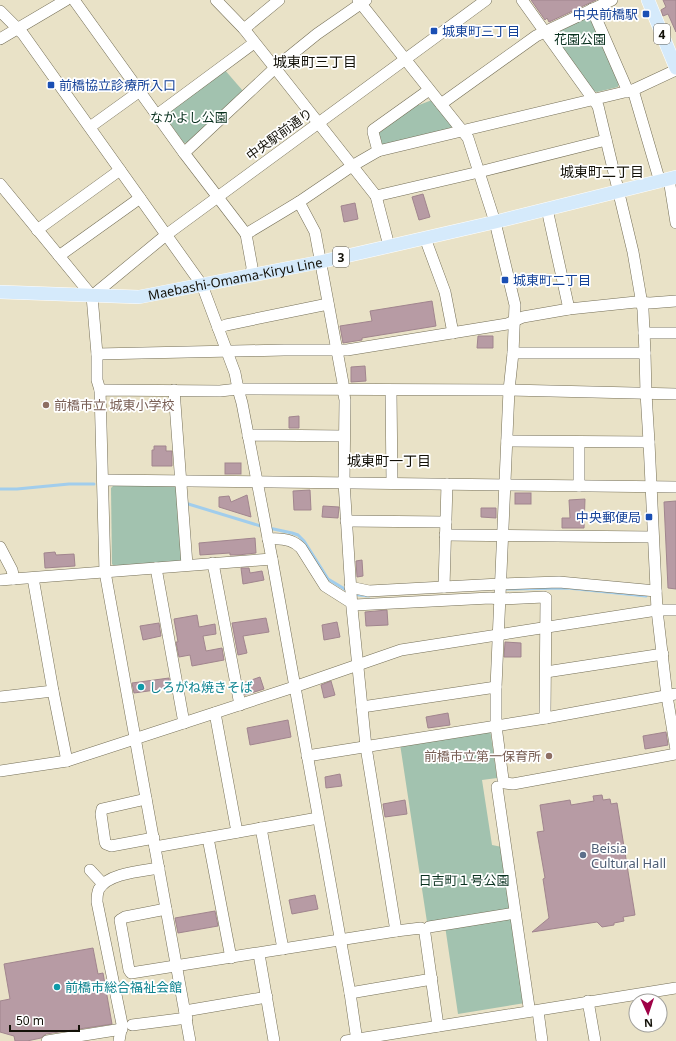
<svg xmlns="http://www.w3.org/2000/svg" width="676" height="1041" viewBox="0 0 676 1041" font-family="'Noto Sans','Noto Sans JP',sans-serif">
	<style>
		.green { fill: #a2c2af }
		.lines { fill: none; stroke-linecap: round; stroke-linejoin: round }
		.stream { stroke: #a1cdec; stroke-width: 3 }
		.building { fill: #b79ba4; stroke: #a1858e }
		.minor-casing { stroke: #756f57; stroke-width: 12 }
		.major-casing { stroke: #fff; stroke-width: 14 }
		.minor { stroke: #fff; stroke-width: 11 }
		.major { stroke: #d5eafb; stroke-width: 13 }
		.transit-dot { fill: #1a4fb4; stroke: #fff; stroke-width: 1.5 }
		.education-dot { fill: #8d6e63; stroke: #fff; stroke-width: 1.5 }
		.culture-dot { fill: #0f9aa8; stroke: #fff; stroke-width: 1.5 }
		.service-dot { fill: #5c6f8a; stroke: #fff; stroke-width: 1.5 }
		.labels { text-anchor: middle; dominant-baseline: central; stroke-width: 3.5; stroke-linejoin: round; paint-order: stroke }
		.shield { fill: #fff; stroke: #5a5852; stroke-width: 1 }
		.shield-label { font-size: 12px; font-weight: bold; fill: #131108 }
		.transit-label { font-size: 13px; fill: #164399; stroke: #fff; text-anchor: start }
		.park-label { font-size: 13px; fill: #09311f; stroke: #fff }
		.street-label { font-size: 13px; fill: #131108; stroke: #fff }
		.education-label { font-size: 13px; fill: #785e54; stroke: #fff; text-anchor: start }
		.culture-label { font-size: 13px; fill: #0d838f; stroke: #fff; text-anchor: start }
		.service-label { font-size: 13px; fill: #4e5e75; stroke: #fff; text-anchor: start }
		.neighbourhood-label { font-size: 14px; fill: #131108; stroke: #fff }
	</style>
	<rect width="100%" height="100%" fill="#e9e2c7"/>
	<!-- green -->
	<g class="green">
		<polygon points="588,13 619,82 618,87 597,92 594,91 552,34"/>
		<polygon points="224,69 243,91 189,142 184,143 166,118 166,112"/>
		<polygon points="432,100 452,125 450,130 381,146 376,131 417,101 419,105"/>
		<polygon points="115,484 175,485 177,487 183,559 179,562 116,568 112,564 111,488"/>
		<polygon points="490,729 497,778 482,780 492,845 502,847 525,1003 458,1014 444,919 427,922 400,744"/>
	</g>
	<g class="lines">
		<!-- stream -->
		<g class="stream">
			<polyline points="0,489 17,489 69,484 94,484"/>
			<polyline points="185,503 264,527"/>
			<polyline points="269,528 292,533 298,535 304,541 328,579 348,591"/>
			<polyline points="503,589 568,588 646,596"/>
			<polyline points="353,593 359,595 369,596"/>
		</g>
	</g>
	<!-- building -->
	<g class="building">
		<polygon points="531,0 596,0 549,22 547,18 545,20"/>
		<polygon points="663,0 676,0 676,32 668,14 663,16 661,10 666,7"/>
		<polygon points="423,194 430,217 419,220 412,197"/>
		<polygon points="355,203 358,219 344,222 341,206"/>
		<polygon points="432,301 436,326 362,338 362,340 343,343 340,326 372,321 370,311"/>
		<polygon points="478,336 493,336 493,348 477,348"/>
		<polygon points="365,366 366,381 351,382 351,367"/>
		<polygon points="299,416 299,428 289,428 289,417"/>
		<polygon points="154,446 166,446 166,451 172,451 172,466 152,466 152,450 154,450"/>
		<rect x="225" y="463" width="16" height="11"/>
		<polygon points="310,490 311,510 294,510 293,491"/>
		<rect x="515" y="493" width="16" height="11"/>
		<polygon points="247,495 251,517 219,507 219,497 229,496 231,502"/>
		<polygon points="585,499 584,528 562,528 562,518 570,518 569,500"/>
		<polygon points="676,501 676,589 668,588 664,502"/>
		<polygon points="323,506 339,507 338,518 322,517"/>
		<polygon points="481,508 496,508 496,518 481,517"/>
		<polygon points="255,538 256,553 238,555 230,555 230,553 200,555 199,543"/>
		<polygon points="55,552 56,555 74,554 75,566 45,568 44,553"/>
		<polygon points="362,560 363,576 357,577 356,561"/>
		<polygon points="241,568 249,568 250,573 262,571 264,580 243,584"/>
		<polygon points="387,610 388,625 366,626 365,612"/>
		<polygon points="197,615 199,627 215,624 216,634 203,636 206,651 222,648 224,660 192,666 190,655 179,657 176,642 178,642 174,619"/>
		<polygon points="266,618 269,632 243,636 247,653 238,655 232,623"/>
		<polygon points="337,622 340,637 324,640 322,625"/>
		<polygon points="159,623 161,636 143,640 140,626"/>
		<polygon points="505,642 521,643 521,657 504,657"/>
		<polygon points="260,677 264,689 245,695 243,683"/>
		<polygon points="169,678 170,688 134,693 132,683"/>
		<polygon points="331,681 335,695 324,698 321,685"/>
		<polygon points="448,713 450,725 428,728 426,717"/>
		<polygon points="288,720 291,737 250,745 247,728"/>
		<polygon points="666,732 668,745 645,749 643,736"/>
		<polygon points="340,774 342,786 326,788 325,777"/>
		<polygon points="602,795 603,800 610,799 611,804 617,803 635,915 623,917 624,921 614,923 614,925 602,927 597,922 532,932 549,918 543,879 545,878 537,832 544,831 540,805 570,800 571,805 594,801 593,796"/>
		<polygon points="405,800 407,814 385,817 383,804"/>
		<polygon points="315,895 318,909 292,914 289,900"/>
		<polygon points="215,911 218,926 178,933 175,918"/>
		<polygon points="93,948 98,974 103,973 112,1024 46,1034 41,1038 27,1041 15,1041 14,1036 0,1032 0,1001 10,999 4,964"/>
	</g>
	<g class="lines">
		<defs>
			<g id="minor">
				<polyline points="74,0 184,153 246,234"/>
				<polyline points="216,0 244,29 275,68 376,196 389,246"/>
				<polyline points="358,0 468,138 495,222 515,305 513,353 509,390 496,687 496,726 503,779 505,783 513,784 676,754"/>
				<polyline points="522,0 598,106 633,252 643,310 645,353 646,393 649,442 657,610 667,696 676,750"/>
				<polyline points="592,9 626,87 627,92"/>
				<polyline points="0,11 23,34 202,285 235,373 238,389 242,403 272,559 350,993 357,1041"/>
				<polyline points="244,29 279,0"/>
				<polyline points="0,39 66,0"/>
				<polyline points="633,90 660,182"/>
				<polyline points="441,104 536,36 612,0"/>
				<polyline points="158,114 254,43"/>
				<polyline points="90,127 140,91"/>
				<polyline points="378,151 373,132 373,130 429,90"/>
				<polyline points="184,153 275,68 317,34 366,0"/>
				<polyline points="669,179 676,223"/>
				<polyline points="0,184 92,296 97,354 97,380 100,390"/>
				<polyline points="376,196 479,172 606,140"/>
				<polyline points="299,202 315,232 343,383 343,390 345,400 344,482 352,608 366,747 396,931"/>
				<polyline points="547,209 569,309"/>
				<polyline points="37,230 120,170"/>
				<polyline points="425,238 445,292 453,333"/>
				<polyline points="59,256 140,198"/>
				<polyline points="251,274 252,267 246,234 299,202 352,166 378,151 633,90 676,70"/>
				<polyline points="92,296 166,235 486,0"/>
				<polyline points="218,328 226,325 328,304"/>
				<polyline points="644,333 676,333"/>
				<polyline points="513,353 645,353"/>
				<polyline points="97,354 284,350 347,350 507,324 523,317 569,309 636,302 650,303 676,301"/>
				<polyline points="174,390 187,565"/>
				<polyline points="391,391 392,483"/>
				<polyline points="248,436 255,435 344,436"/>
				<polyline points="507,441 649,442"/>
				<polyline points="103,480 676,487"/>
				<polyline points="579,486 579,442"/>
				<polyline points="346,521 446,522"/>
				<polyline points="445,535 653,537"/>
				<path d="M268,539C279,538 293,539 301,548L325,586L355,605L490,598L500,599L544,597L546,598L545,713L546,718"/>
				<polyline points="0,547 12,570 14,579"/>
				<polyline points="213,563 240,705"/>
				<polyline points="156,568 184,723"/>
				<polyline points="33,578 53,691 67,761"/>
				<polyline points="0,580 272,559"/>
				<polyline points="350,587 369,591 500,584 559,582 656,591"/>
				<polyline points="444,587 447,484"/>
				<polyline points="546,672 663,654"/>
				<polyline points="0,697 53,691"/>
				<polyline points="362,707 496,687"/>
				<polyline points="215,713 237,832"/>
				<polyline points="307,756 546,718 676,694"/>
				<polyline points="0,771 67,761 294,687 401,650 657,610 676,610"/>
				<polyline points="497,787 529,1007"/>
				<polyline points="146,799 102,809 101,814 105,842 106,844 111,846 154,838"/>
				<polyline points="261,828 283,949"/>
				<polyline points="208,838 231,958"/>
				<polyline points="155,847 318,818"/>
				<polyline points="90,870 103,884"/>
				<polyline points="166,909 125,917 120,920 129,970 131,973 396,931 421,928 424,930 425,934 438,1026"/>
				<polyline points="429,927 515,913"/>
				<polyline points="259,954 274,1041"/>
				<polyline points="350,993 432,979"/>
				<polyline points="588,1001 595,1041"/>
				<polyline points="185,1011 267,997"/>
				<polyline points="538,1011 542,1041"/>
				<polyline points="132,1025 187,1018"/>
				<polyline points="47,1041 122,1029"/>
				<path d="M119,1041L122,1024L97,902C97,898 97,893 99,889C108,873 142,871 159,868"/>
				<polyline points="190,1041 105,572 100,390 220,391 238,389 509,390 676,394"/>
				<polyline points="346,1041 676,988"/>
			</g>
			<g id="major">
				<polyline points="648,0 676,68"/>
				<path id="s1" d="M0,292L139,297L320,262L495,222L676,177"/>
			</g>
		</defs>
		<!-- minor casing -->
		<use href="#minor" class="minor-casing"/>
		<!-- major casing -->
		<use href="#major" class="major-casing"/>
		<!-- minor -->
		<use href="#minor" class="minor"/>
		<!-- major -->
		<use href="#major" class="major"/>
	</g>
	<!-- markers -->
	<g class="transit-dot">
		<rect x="642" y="10" width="8" height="8" rx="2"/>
		<rect x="430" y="27" width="8" height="8" rx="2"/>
		<rect x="47" y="81" width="8" height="8" rx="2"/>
		<rect x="501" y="276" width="8" height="8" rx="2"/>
		<rect x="645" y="513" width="8" height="8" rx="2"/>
	</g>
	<g class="education-dot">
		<circle cx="46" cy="405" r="4"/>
		<circle cx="549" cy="756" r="4"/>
	</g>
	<g class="culture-dot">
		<circle cx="141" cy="687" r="4"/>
		<circle cx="57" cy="987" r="4"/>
	</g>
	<circle class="service-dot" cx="583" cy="855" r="4"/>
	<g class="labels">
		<!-- shield labels -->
		<g class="shield">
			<rect x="654" y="24" width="16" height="20" rx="3"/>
			<rect x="333" y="247" width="16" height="20" rx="3"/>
		</g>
		<g class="shield-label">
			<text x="662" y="34">4</text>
			<text x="341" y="257">3</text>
		</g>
		<!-- transit labels -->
		<g class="transit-label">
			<text x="638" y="14" text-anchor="end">中央前橋駅</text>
			<text x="442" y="31">城東町三丁目</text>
			<text x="59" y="85">前橋協立診療所入口</text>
			<text x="513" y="280">城東町二丁目</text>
			<text x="641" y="517" text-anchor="end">中央郵便局</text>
		</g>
		<!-- park labels -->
		<g class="park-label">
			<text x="580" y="39">花園公園</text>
			<text x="189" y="117">なかよし公園</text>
			<text x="464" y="880">日吉町１号公園</text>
		</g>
		<!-- street labels -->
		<g class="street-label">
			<text transform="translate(279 134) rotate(-36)">中央駅前通り</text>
			<text stroke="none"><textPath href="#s1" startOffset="237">Maebashi-Omama-Kiryu Line</textPath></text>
		</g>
		<!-- education labels -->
		<g class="education-label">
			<text x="54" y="405">前橋市立 城東小学校</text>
			<text x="541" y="756" text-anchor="end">前橋市立第一保育所</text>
		</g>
		<!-- culture labels -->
		<g class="culture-label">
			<text x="149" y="687">しろがね焼きそば</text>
			<text x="65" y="987">前橋市総合福祉会館</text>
		</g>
		<!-- service labels -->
		<g class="service-label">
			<text x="591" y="848">Beisia<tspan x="591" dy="15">Cultural Hall</tspan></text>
		</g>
		<!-- neighbourhood labels -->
		<g class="neighbourhood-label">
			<text x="315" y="61">城東町三丁目</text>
			<text x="602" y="171">城東町二丁目</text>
			<text x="389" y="460">城東町一丁目</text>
		</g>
	</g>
	<!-- north arrow -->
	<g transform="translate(648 1013) rotate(177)"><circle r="19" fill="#ffffff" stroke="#a1a09c"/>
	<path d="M0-3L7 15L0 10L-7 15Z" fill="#9f0247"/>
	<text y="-6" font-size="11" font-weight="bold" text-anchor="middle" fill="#131108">N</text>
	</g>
	<!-- scale -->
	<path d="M10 1025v6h69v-6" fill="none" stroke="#131108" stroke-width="2"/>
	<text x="16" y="1025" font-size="12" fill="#131108" stroke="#ffffff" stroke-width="3" paint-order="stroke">50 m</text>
</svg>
